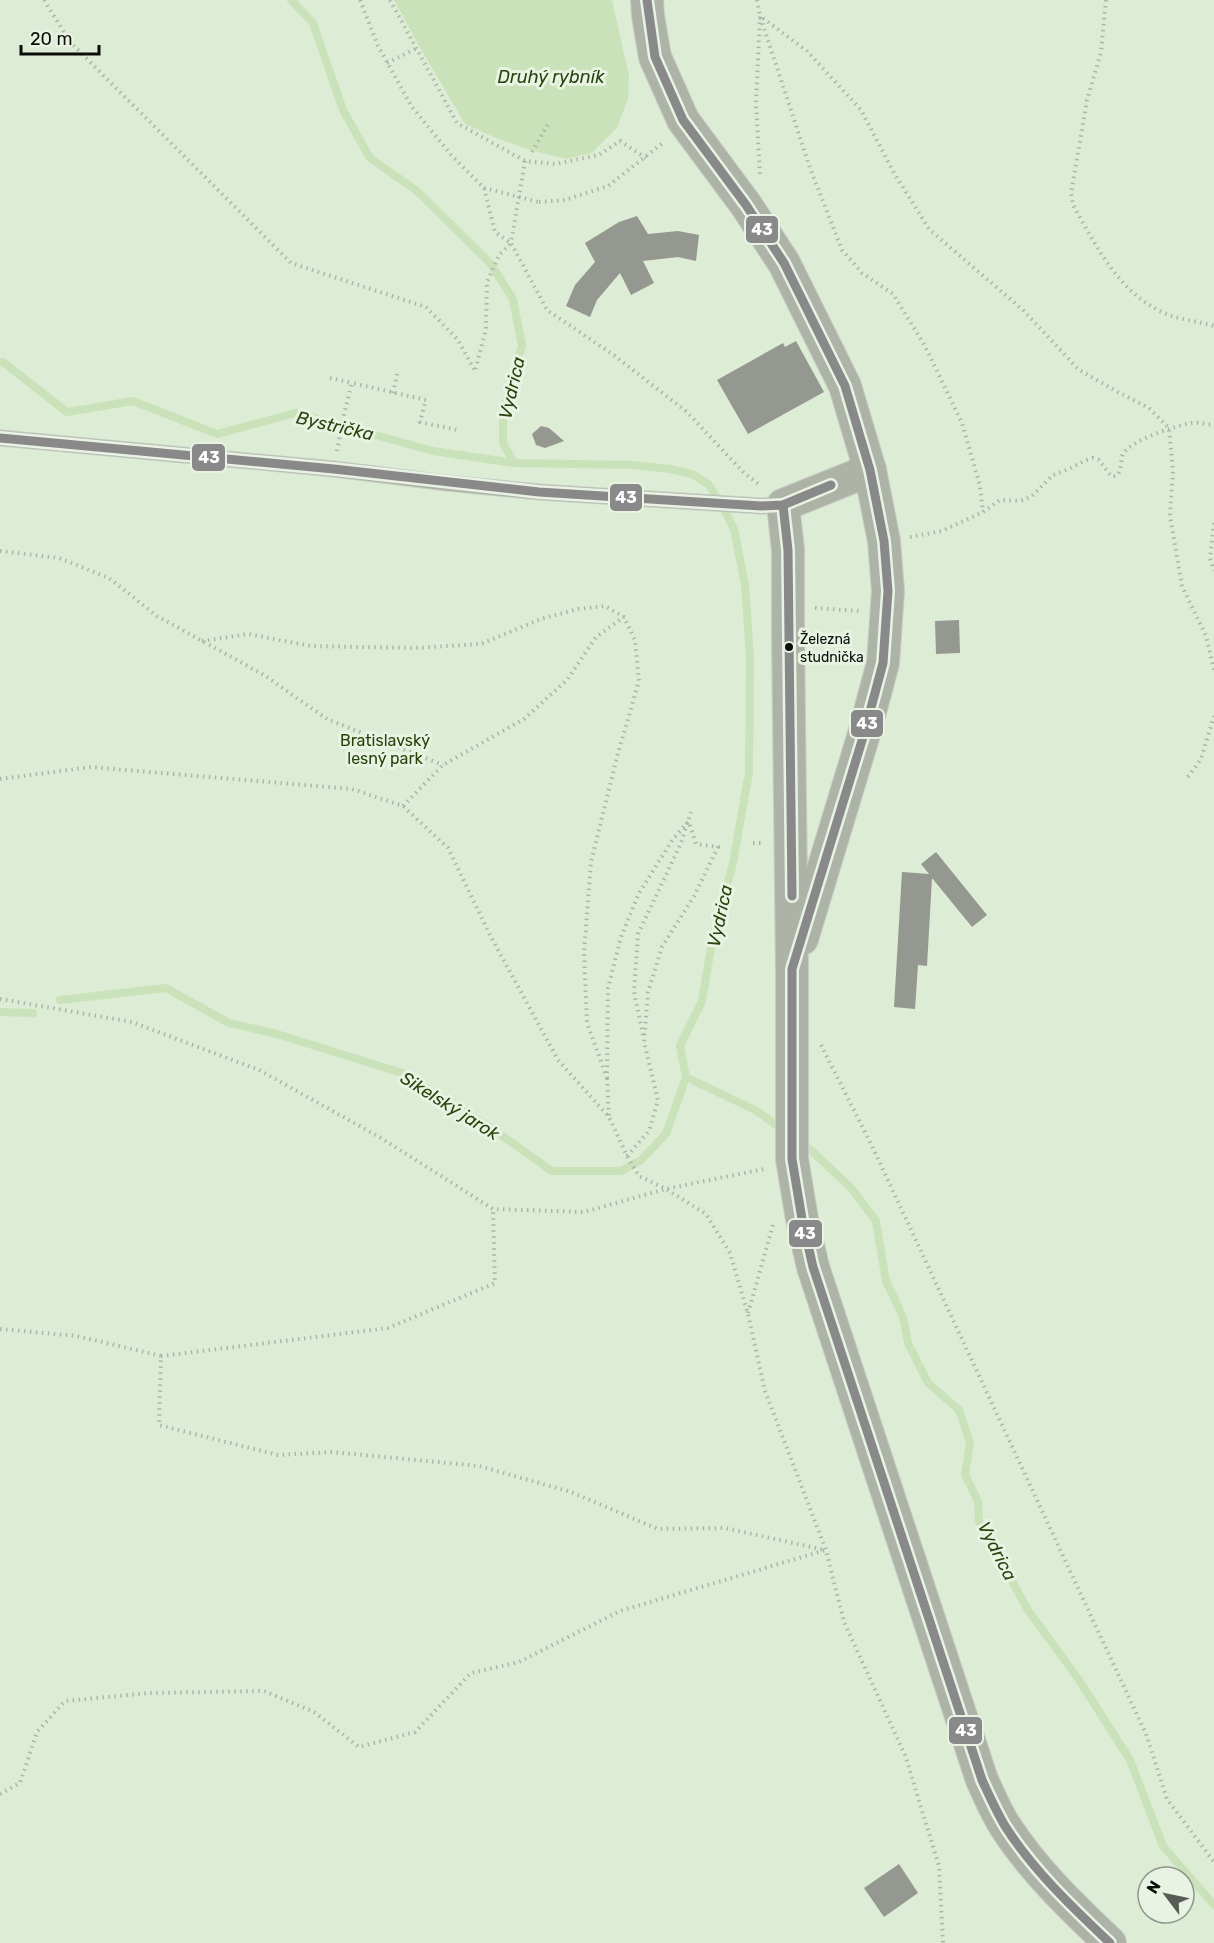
<svg xmlns="http://www.w3.org/2000/svg" width="1214" height="1943" viewBox="0 0 1214 1943" font-family="Rubik,sans-serif">
	<style>
		.green { fill: #ddecd4; fill-rule: evenodd }
		.water { fill: #cae2ba }
		.lines { fill: none; stroke-linecap: round; stroke-linejoin: round }
		.stream { stroke: #cae2ba; stroke-width: 8 }
		.building { fill: #949891 }
		.service-casing { stroke: #c6cbc3; stroke-width: 17 }
		.minor-casing { stroke: #c6cbc3; stroke-width: 34 }
		.path { stroke: #aeb4aa; stroke-width: 4; stroke-dasharray: 1.5 4.5; stroke-linecap: butt }
		.service { stroke: #adb4a7; stroke-width: 15 }
		.minor { stroke: #adb4a7; stroke-width: 32 }
		.path-bridge { stroke: #aeb4aa; stroke-width: 4; stroke-dasharray: 1.5 4.5; stroke-linecap: butt }
		.bus-1-casing { stroke: #e9f3e3; stroke-width: 14 }
		.bus-1 { stroke: #898989; stroke-width: 9 }
		.bus-dot { fill: #0a0d08; stroke: #e9f3e3; stroke-width: 2 }
		.labels { text-anchor: middle; dominant-baseline: central; stroke-width: 6; stroke-linejoin: round; paint-order: stroke }
		.bus-label { font-size: 14px; fill: #0a0d08; stroke: #e9f3e3; text-anchor: start }
		.park-label { font-size: 16px; fill: #254209; stroke: #e9f3e3 }
		.water-label { font-size: 18px; font-style: italic; fill: #27440d; stroke: #e9f3e3 }
		.line-badge { stroke: #e9f3e3; stroke-width: 2 }
		.badge-label { font-size: 16px; text-anchor: middle; font-weight: bold; fill: #fff }
	</style>
	<rect width="100%" height="100%" fill="#eaf0e6"/>
	<!-- green -->
	<path class="green" d="M0,0H394L419,46L465,124L496,138L527,149L566,159L593,153L617,129L612,0H1214V1943H0ZM1148,1877H1184V1913H1148Z"/>
	<!-- water -->
	<polygon class="water" points="394,0 612,0 629,76 628,98 617,128 592,153 566,159 527,149 496,138 465,124 419,46"/>
	<g class="lines">
		<!-- stream -->
		<g class="stream">
			<polyline points="291,0 313,23 343,110 370,158 417,191 490,263 513,299 522,346 503,411 503,443 514,463 633,465 670,469 692,474 708,484 722,505 734,529 745,585 750,657 749,772 733,863 712,941 702,1001 680,1046 686,1077 757,1111 784,1131"/>
			<polyline points="0,362 3,362 67,412 133,401 217,434 296,413 433,451 514,463"/>
			<polyline points="60,1000 166,988 229,1023 277,1034 402,1073 494,1130 552,1171 621,1171 641,1160 666,1134 686,1077"/>
			<polyline points="0,1012 33,1013"/>
			<polyline points="802,1143 812,1151 852,1189 876,1221 886,1281 903,1317 908,1343 928,1383 959,1410 970,1443 965,1475 978,1501 979,1521 1028,1610 1079,1680 1130,1760 1163,1846 1214,1905"/>
		</g>
	</g>
	<!-- building -->
	<g class="building">
		<polygon points="637,216 648,234 678,231 699,235 696,261 678,257 643,261 654,283 631,295 620,273 597,300 590,317 566,306 575,285 595,262 585,243 619,222"/>
		<polygon points="796,341 824,392 748,434 717,380 783,343 785,347"/>
		<polygon points="541,426 549,428 564,441 545,448 536,445 532,434"/>
		<polygon points="959,620 960,653 936,654 935,621"/>
		<polygon points="936,852 987,915 972,927 932,878 927,966 918,965 915,1009 894,1007 902,872 929,874 921,864"/>
		<polygon points="899,1864 918,1893 884,1917 864,1888"/>
	</g>
	<g class="lines">
		<defs>
			<polyline id="service" points="0,438 334,469 447,483 539,492 761,506 783,505"/>
			<g id="minor">
				<polyline points="647,0 648,16 655,57 683,120 746,205 784,263 845,386 870,470 884,541 888,591 883,663 864,734 802,939"/>
				<path d="M870,470L783,505L788,550V635L792,969V1159L802,1219L813,1267L982,1780C989,1795 996,1812 1005,1826C1034,1871 1072,1907 1110,1943"/>
			</g>
		</defs>
		<!-- service casing -->
		<use href="#service" class="service-casing"/>
		<!-- minor casing -->
		<use href="#minor" class="minor-casing"/>
		<!-- path -->
		<g class="path">
			<polyline points="44,0 70,42 291,263 426,307 458,340 475,371"/>
			<polyline points="360,0 378,46 412,107 452,156 484,188 495,232 511,243 499,255 487,282 486,329 475,371"/>
			<polyline points="390,0 457,123 525,161 555,164 599,155 620,141 646,158"/>
			<polyline points="757,0 760,16 810,168 842,250 862,273 893,294 925,346 962,423 980,486 983,512"/>
			<path d="M1106,0L1101,52L1087,100L1071,194L1073,205C1097,247 1118,292 1164,313C1180,320 1198,321 1214,326"/>
			<polyline points="387,63 417,48"/>
			<polyline points="532,152 548,124"/>
			<polyline points="525,161 511,243 547,310 615,356 687,412 744,473 760,485"/>
			<polyline points="760,174 756,103 760,16 807,51 861,110 894,173 929,229 1024,311 1078,369 1114,390 1149,408 1169,428 1173,471 1170,516 1182,586 1206,636 1214,670"/>
			<polyline points="539,202 565,200 608,186 664,142"/>
			<polyline points="330,378 352,383"/>
			<polyline points="393,393 398,370"/>
			<polyline points="337,451 344,414 352,383 426,400 420,422 458,430"/>
			<polyline points="1214,523 1210,558 1214,571"/>
			<path d="M910,537L942,531L983,512L1000,500L1020,501L1031,497L1053,475L1069,469L1084,461L1093,458L1099,460L1111,476H1117C1123,466 1120,461 1123,454C1131,440 1175,426 1191,423C1199,422 1207,425 1214,424"/>
			<polyline points="0,551 59,558 109,578 157,616 264,675 327,719 443,765"/>
			<polyline points="815,608 859,611"/>
			<polyline points="202,641 248,634 311,646 415,648 481,644 541,619 578,609 605,606 624,617 635,640 639,681 618,753 591,862 584,953 587,1023 607,1078 608,988 621,937 639,893 673,839 688,822"/>
			<polyline points="1188,777 1201,759 1214,716"/>
			<polyline points="0,779 91,767 352,789 403,806 448,848 491,937 558,1060 609,1117 627,1156 639,1176 666,1189 706,1214 730,1253 748,1314 765,1391 826,1550 844,1622 905,1755 939,1866 943,1943"/>
			<polyline points="403,806 443,765 524,719 567,680 596,637 624,617"/>
			<polyline points="753,843 764,843"/>
			<polyline points="0,999 132,1022 259,1070 381,1138 493,1209 584,1212 666,1189 764,1169"/>
			<polyline points="643,1035 634,992 638,934 681,843 691,812"/>
			<polyline points="821,1045 872,1146 1146,1734 1167,1799 1214,1862"/>
			<polyline points="607,1078 609,1117"/>
			<polyline points="627,1156 649,1131 658,1100 644,1042 648,992 662,947 694,896 718,847 696,844 689,822"/>
			<polyline points="748,1313 773,1225"/>
			<polyline points="0,1329 77,1336 161,1356 159,1425 278,1455 332,1452 479,1466 571,1492 658,1529 725,1528 825,1550"/>
			<polyline points="161,1356 388,1328 495,1283 493,1209"/>
			<polyline points="0,1794 20,1783 37,1732 65,1701 150,1693 264,1691 314,1712 359,1747 415,1732 471,1673 519,1662 620,1611 826,1550"/>
		</g>
		<!-- service -->
		<use href="#service" class="service"/>
		<!-- minor -->
		<use href="#minor" class="minor"/>
		<!-- path-bridge -->
		<polyline class="path-bridge" points="484,188 539,202"/>
		<defs>
			<g id="bus-1">
				<path d="M647,0L655,57L683,120L746,205L784,263L845,386L870,470L884,541L888,591L883,663L864,734L792,969V1159L802,1219L813,1267L982,1780C989,1795 996,1811 1005,1826C1033,1870 1072,1907 1110,1943"/>
				<polyline points="0,438 334,469 539,492 761,506 783,505 831,485"/>
				<polyline points="783,505 788,550 792,896"/>
			</g>
		</defs>
		<!-- bus-1 casing -->
		<use href="#bus-1" class="bus-1-casing"/>
		<!-- bus-1 -->
		<use href="#bus-1" class="bus-1"/>
	</g>
	<!-- markers -->
	<circle class="bus-dot" cx="789" cy="647" r="5"/>
	<g class="labels">
		<!-- bus labels -->
		<g class="bus-label">
			<text x="800" y="639">Železná<tspan x="800" dy="18">studnička</tspan></text>
		</g>
		<!-- park labels -->
		<g class="park-label">
			<text x="385" y="740">Bratislavský<tspan x="385" dy="18">lesný park</tspan></text>
		</g>
		<!-- water labels -->
		<g class="water-label">
			<text x="551" y="77">Druhý rybník</text>
			<text transform="translate(512 388) rotate(-77)">Vydrica</text>
			<text transform="translate(335 426) rotate(13)">Bystrička</text>
			<text transform="translate(720 916) rotate(-78)">Vydrica</text>
			<text transform="translate(450 1106) rotate(32)">Sikelský jarok</text>
			<text transform="translate(997 1551) rotate(63)">Vydrica</text>
		</g>
	</g>
	<g class="line-badge">
		<rect x="745" y="215" width="34" height="29" rx="6" fill="#898989"/>
		<rect x="191" y="443" width="35" height="29" rx="6" fill="#898989"/>
		<rect x="609" y="483" width="34" height="29" rx="6" fill="#898989"/>
		<rect x="850" y="709" width="34" height="29" rx="6" fill="#898989"/>
		<rect x="788" y="1219" width="35" height="29" rx="6" fill="#898989"/>
		<rect x="948" y="1716" width="35" height="29" rx="6" fill="#898989"/>
	</g>
	<g class="badge-label">
		<text x="762" y="235">43</text>
		<text x="209" y="463">43</text>
		<text x="626" y="503">43</text>
		<text x="867" y="729">43</text>
		<text x="805" y="1239">43</text>
		<text x="966" y="1736">43</text>
	</g>
	<!-- north arrow -->
	<g transform="translate(1166 1895) rotate(302)"><circle r="28" fill="#e9f3e3" stroke="#90978b" stroke-width="1.5"/>
	<path d="M0-4.5L10 22L0 15L-10 22Z" fill="#585c56"/>
	<text y="-9" font-size="16" font-weight="bold" text-anchor="middle" fill="#0a0d08">N</text>
	</g>
	<!-- scale -->
	<path d="M21 45v9h78v-9" fill="none" stroke="#0a0d08" stroke-width="3"/>
	<text x="30" y="45" font-size="18" fill="#0a0d08" stroke="#e9f3e3" stroke-width="4.5" paint-order="stroke">20 m</text>
</svg>
